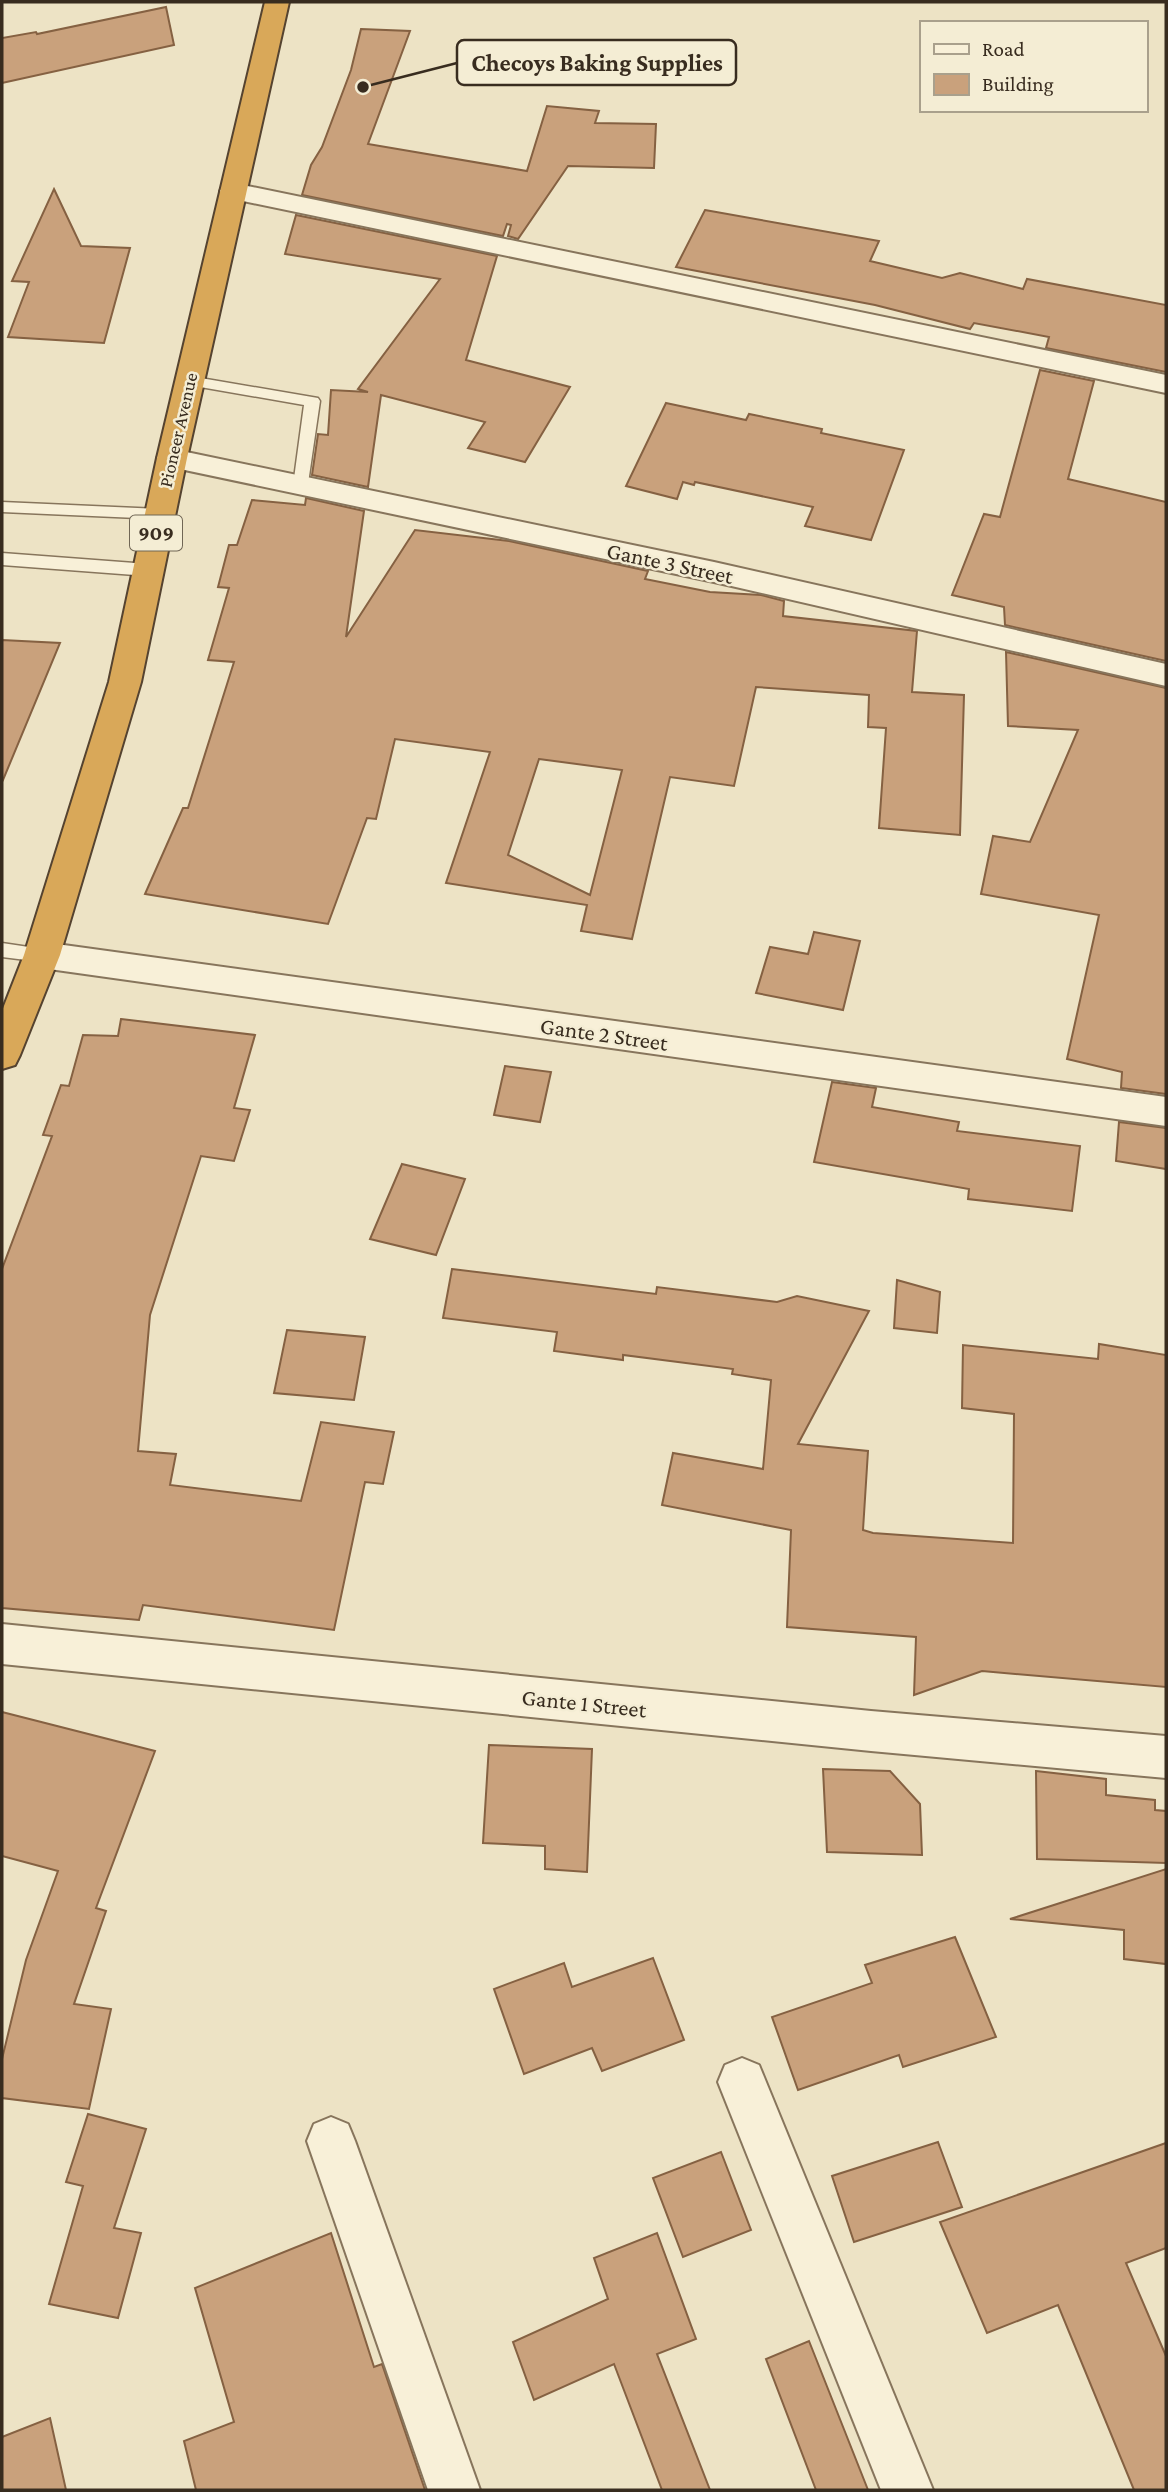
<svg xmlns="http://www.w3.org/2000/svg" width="1168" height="2492" viewBox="0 0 1168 2492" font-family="'Crimson Pro',serif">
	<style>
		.building { fill: #c9a17c; stroke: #856142; stroke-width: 2; fill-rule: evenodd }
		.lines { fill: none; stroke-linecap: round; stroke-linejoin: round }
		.lane-casing { stroke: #87755c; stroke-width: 3 }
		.street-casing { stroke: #87755c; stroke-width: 4 }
		.highway-casing { stroke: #554330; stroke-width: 4 }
		.lane { fill: #f8f0d8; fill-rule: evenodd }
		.street { fill: #f8f0d8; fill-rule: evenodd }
		.highway { fill: #d9a859; fill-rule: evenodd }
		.labels { text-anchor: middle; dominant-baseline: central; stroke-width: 5; stroke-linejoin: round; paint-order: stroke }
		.far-street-label { font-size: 19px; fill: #382c1f; stroke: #f4edd4 }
		.shield { fill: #f4edd4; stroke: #706655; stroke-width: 2 }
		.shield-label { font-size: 21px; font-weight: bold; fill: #382c1f }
		.street-label { font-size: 23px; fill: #382c1f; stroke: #f4edd4 }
		.leader { fill: none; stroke: #382c1f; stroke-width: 2.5 }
		.callout-dot { fill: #382c1f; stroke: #f4edd4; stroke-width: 2.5 }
		.callout { fill: #f4edd4; stroke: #382c1f; stroke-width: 2.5 }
		.callout-label { font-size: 24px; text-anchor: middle; font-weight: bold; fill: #382c1f }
	</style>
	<rect width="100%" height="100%" fill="#ede3c5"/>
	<!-- building -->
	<g class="building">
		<polygon points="166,7 174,45 2,83 2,38 36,32 37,34"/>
		<polygon points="361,29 410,31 368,144 527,171 547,106 599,111 595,123 656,124 654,168 568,166 518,239 508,236 511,225 507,224 503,236 302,195 311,165 322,147 351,70"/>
		<polygon points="54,189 81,246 130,248 104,343 8,337 29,282 12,281"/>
		<polygon points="705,210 879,241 870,261 942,278 960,273 1023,289 1027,279 1166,305 1166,372 1046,348 1049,337 974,323 970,329 875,305 676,267"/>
		<polygon points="296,215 497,256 466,360 570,387 525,462 468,448 485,422 381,395 368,487 312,475 318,434 328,435 331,390 368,392 358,389 440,279 285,254"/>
		<polygon points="1040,370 1094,381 1068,479 1166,502 1166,661 1005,625 1004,607 952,595 984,514 1000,517"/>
		<polygon points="666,403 746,420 749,414 822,429 821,433 904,450 871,540 805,526 813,507 695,482 694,485 683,482 677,499 626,486"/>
		<path d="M306,498L364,511L346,637L415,530L509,541L648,571L645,579L710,592L761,595L784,601L783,616L917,631L912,692L964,695L960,835L879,828L886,728L868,727L869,695L756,687L734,786L670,777L632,939L581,931L587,905L446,883L490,752L395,739L376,819L367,818L328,924L145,894L183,808H188L234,662L208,660L229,588L218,587L229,545H237L252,500L305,505ZM539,759L622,770L590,895L508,855Z"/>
		<polygon points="2,640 60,643 3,780 2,779"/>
		<polygon points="1006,652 1166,688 1166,1094 1121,1088 1122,1072 1067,1059 1099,915 981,894 993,836 1030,842 1078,730 1008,726"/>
		<polygon points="814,932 860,941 843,1010 756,993 770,947 808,954"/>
		<polygon points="121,1019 255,1035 234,1108 250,1110 234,1161 201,1156 150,1315 138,1451 176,1454 170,1485 301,1501 321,1422 394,1432 383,1484 365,1482 334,1630 143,1605 139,1620 2,1608 2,1269 52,1136 43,1135 61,1085 69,1086 83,1035 118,1036"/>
		<polygon points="505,1066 551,1072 540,1122 494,1115"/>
		<polygon points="832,1082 876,1088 872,1107 959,1122 957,1131 1080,1146 1072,1211 968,1199 969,1189 814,1162"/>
		<polygon points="1119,1122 1166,1128 1166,1169 1116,1161"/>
		<polygon points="402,1164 465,1179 436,1255 370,1239"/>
		<polygon points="452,1269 656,1294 657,1287 777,1302 797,1296 869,1311 798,1444 868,1451 863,1530 873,1533 1013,1543 1014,1414 962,1408 963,1345 1098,1359 1099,1344 1166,1355 1166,1687 982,1671 914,1695 916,1637 787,1627 791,1530 662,1505 673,1453 763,1469 771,1380 732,1374 733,1369 623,1355 623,1360 554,1351 557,1332 443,1318"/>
		<polygon points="897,1280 940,1292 937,1333 894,1328"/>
		<polygon points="287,1330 365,1337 354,1400 274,1393"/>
		<polygon points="2,1712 155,1751 96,1908 106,1911 74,2004 111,2009 89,2109 2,2098 2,2059 26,1960 58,1871 2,1856"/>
		<polygon points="489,1745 592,1749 587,1872 545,1869 545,1846 483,1843"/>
		<polygon points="823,1769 890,1771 920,1804 922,1855 827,1852"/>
		<polygon points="1036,1771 1106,1779 1106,1795 1155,1800 1155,1810 1166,1811 1166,1863 1037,1859"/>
		<polygon points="1166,1869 1166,1964 1124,1959 1124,1930 1010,1919"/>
		<polygon points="955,1937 996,2037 903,2067 899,2055 798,2090 772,2017 872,1983 865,1965"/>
		<polygon points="653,1958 684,2040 602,2071 592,2048 524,2074 494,1989 564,1963 572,1987"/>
		<polygon points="88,2114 146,2129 114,2228 141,2233 118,2318 49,2304 83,2186 66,2182"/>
		<polygon points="938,2142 962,2207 854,2242 832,2176"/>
		<polygon points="1166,2143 1166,2248 1126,2263 1166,2356 1166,2490 1134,2490 1058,2305 987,2333 940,2222"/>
		<polygon points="721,2152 751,2230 683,2257 653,2178"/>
		<polygon points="331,2233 374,2367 382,2364 425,2490 196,2490 184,2441 234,2422 195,2288"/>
		<polygon points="657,2233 696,2339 657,2354 710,2490 662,2490 614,2364 534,2400 513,2342 608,2299 594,2258"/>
		<polygon points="809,2341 868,2490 816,2490 766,2359"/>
		<polygon points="50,2418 66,2490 2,2490 2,2437"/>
	</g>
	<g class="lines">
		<defs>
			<g id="lane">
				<polygon points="189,376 318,398 320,401 307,490 295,490 293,486 304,405 183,384 181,381"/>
				<polygon points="2,502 160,509 168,514 160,519 2,512"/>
				<polygon points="2,553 148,564 156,570 148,576 2,565"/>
				<polygon points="2,943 49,950 52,955 49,960 42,962 2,957"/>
			</g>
			<g id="street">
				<polygon points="233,183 1166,375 1166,393 224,197 220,191 224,185"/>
				<polygon points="172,449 714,562 1166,664 1166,686 714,582 161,465 157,458 161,451"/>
				<polygon points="42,942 1166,1097 1166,1126 42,968 30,964 24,955 30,946"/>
				<polygon points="2,1624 871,1711 1166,1736 1166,1778 871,1751 2,1664"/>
				<polygon points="742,2058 759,2065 933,2490 881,2490 718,2082 725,2065"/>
				<polygon points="331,2117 348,2124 355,2141 480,2490 428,2490 307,2141 314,2124"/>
			</g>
			<polygon id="highway" points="265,2 289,2 187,458 141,682 60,955 20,1055 15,1065 2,1069 2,1011 24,955 109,682 157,458"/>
		</defs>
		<!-- lane casing -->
		<use href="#lane" class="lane-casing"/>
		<!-- street casing -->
		<use href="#street" class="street-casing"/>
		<!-- highway casing -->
		<use href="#highway" class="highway-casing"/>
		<!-- lane -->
		<use href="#lane" class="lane"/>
		<!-- street -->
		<use href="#street" class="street"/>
		<!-- highway -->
		<use href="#highway" class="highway"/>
	</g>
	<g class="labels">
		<!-- far-street labels -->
		<g class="far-street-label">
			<text transform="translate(178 430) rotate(-77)">Pioneer Avenue</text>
		</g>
		<!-- shield labels -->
		<rect class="shield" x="130" y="515.5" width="52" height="35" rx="5"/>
		<g class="shield-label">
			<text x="156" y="533">909</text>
		</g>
		<!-- street labels -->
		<g class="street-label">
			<text transform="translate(670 563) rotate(12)">Gante 3 Street</text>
			<text transform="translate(604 1034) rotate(8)">Gante 2 Street</text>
			<text transform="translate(584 1703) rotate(6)">Gante 1 Street</text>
		</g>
	</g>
	<!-- callouts -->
	<path class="leader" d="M363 87L457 63"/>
	<circle class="callout-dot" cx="363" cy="87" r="7"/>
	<rect class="callout" x="457" y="40" width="279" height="45" rx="7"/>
	<g class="callout-label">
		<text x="597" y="71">Checoys Baking Supplies</text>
	</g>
	<!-- border -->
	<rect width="1168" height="2492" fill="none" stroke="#382c1f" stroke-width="7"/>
	<!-- legend -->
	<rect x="920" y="21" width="228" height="91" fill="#f4edd4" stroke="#a9a08c" stroke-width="2"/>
	<rect x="934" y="44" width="35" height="10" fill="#f8f0d8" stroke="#a9a08c" stroke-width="2"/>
	<text x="982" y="56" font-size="21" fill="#382c1f">Road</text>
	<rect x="934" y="74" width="35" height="21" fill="#c9a17c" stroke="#a9a08c" stroke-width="2"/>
	<text x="982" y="91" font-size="21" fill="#382c1f">Building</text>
</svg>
